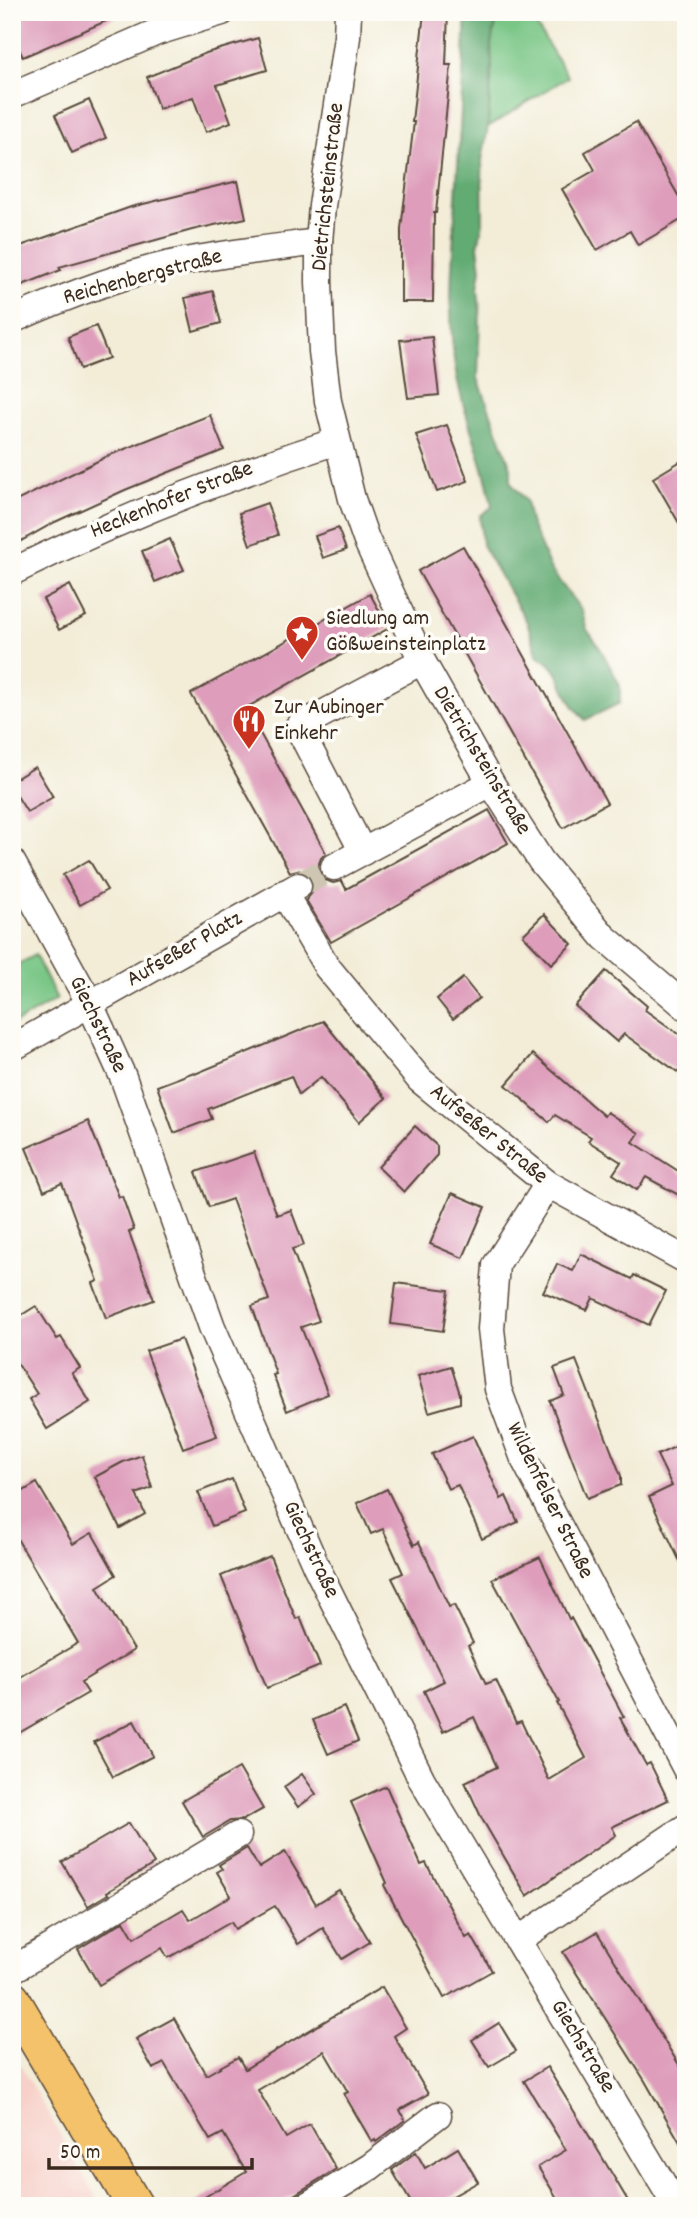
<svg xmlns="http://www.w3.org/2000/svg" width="698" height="2218" viewBox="0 0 698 2218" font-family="Dekko,sans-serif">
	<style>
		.built { fill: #f7d0c9 }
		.green { fill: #79c686; stroke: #5a7852; stroke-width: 2 }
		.forest { fill: #62ab73; stroke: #4e6a48; stroke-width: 2 }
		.building { fill: #de9dbb }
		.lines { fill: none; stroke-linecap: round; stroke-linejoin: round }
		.minor-tunnel { stroke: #cec6b3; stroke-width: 26; stroke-dasharray: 26 13; stroke-linecap: butt }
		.minor-casing { stroke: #57473a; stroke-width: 29 }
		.major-casing { stroke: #57473a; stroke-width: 38 }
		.minor { stroke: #fff; stroke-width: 26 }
		.major { stroke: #f4c26a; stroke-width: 35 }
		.labels { text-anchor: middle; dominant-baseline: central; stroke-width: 7; stroke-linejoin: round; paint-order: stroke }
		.street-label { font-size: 23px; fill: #3b2a1e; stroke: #fdfcf7 }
		.poi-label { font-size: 23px; fill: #3b2a1e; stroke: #fdfcf7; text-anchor: start }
	</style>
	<rect width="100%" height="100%" fill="#fdfcf7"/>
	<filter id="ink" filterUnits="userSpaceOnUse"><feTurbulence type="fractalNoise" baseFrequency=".0143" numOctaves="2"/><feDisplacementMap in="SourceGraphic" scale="14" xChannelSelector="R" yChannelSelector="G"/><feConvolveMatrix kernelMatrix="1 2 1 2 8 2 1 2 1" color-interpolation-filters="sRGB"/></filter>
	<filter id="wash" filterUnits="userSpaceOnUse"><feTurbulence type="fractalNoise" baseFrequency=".00686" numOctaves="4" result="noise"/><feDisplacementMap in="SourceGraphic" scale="28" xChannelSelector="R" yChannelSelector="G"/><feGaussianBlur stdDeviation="1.57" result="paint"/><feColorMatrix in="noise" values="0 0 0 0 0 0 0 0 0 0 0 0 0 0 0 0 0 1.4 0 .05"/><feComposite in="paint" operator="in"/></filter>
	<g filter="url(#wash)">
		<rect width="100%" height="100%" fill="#f3edd8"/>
		<!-- built -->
		<polygon class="built" points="12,2051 101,2206 12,2206"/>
		<!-- green -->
		<g class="green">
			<polygon points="466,12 535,12 535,23 568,77 459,145 463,97"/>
			<polygon points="35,955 57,999 12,1025 12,968"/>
		</g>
		<!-- forest -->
		<path class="forest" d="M466,12H491L496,24L491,44L492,67L488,127L482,160L483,223L478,246L481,269L478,288L480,310L478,378L511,468V483L526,501L530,522L551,570L582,611L586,628L600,648L620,685V703L585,720C580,714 574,708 571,702C561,685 558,663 538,657L527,622L482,545L480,516L492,507C485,461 464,419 456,373C447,321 452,267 455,214C459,147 463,80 466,12Z"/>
		<g id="blocks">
			<!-- building -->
			<g class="building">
				<polygon points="30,12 124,12 125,13 23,57 12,35 12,20"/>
				<polygon points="424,12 448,12 446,65 451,65 436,213 434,213 433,302 401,302 401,229 414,122 412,122"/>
				<polygon points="258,38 267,70 217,85 231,122 206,132 193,97 159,109 147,77 206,53"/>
				<polygon points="89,100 106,138 72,153 55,115"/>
				<polygon points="636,122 686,209 686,217 638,245 630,231 597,250 562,189 595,170 585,152"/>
				<polygon points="238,181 246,218 192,230 59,267 61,270 12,289 12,249 131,207"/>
				<polygon points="213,291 221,323 193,331 185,298"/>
				<polygon points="96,326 109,358 80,369 68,337"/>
				<polygon points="432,337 439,395 408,398 400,340"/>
				<polygon points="210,415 224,450 125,490 55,522 12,546 12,503 110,455"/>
				<polygon points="447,425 468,481 437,492 416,435"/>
				<polygon points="686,458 686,535 653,478"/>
				<polygon points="267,503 278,535 250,545 239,513"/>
				<polygon points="338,528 346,550 323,558 315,536"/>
				<polygon points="170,539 184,570 155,582 142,551"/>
				<polygon points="463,546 607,803 563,828 418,571"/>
				<polygon points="70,585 86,616 59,630 43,599"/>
				<polygon points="370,594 389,628 246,708 326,853 321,858 318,866 321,875 325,880 333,883 342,881 346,889 489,810 508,843 331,942 306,900 312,893 314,885 312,879 305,872 297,870 290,872 191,694"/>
				<polygon points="35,767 53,797 27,812 12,788 12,781"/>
				<polygon points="89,860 107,890 80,905 63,875"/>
				<polygon points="544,914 572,944 551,964 523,935"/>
				<polygon points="606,971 647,1006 645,1010 686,1039 686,1078 624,1034 617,1042 575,1006"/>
				<polygon points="463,978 479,998 453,1019 437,999"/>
				<polygon points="323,1021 386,1098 359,1122 321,1077 299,1095 291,1076 208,1109 212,1119 174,1133 157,1086 194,1072 195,1074"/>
				<polygon points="533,1054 604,1116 607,1112 639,1133 633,1142 686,1176 686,1199 646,1177 637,1190 613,1174 621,1162 588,1141 591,1137 555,1115 549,1122 506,1085"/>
				<polygon points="88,1121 119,1197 122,1196 134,1230 129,1232 154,1300 106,1318 93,1283 98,1281 62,1183 44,1191 26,1148"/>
				<polygon points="415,1126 437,1146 437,1155 404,1192 378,1167"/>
				<polygon points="254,1152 277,1215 291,1210 304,1245 292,1249 319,1321 301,1327 328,1394 287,1411 273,1375 276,1374 252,1306 269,1300 232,1199 209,1207 196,1172"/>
				<polygon points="452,1193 485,1207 463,1258 430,1244"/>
				<polygon points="581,1254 632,1279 634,1275 666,1291 649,1325 593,1298 587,1310 543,1292 557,1264 573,1271"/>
				<polygon points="396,1283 449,1290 443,1331 391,1324"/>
				<polygon points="36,1306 57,1339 61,1337 80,1368 72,1373 90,1402 47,1429 29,1399 37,1394 12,1355 12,1321"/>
				<polygon points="181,1339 217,1436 183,1448 146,1351"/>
				<polygon points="576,1360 621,1476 621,1485 587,1498 550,1401 564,1395 554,1368"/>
				<polygon points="451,1366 460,1394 460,1403 429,1412 418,1376"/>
				<polygon points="473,1436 501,1499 506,1496 518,1522 482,1539 458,1485 448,1489 432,1454"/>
				<polygon points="686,1442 686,1574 649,1497 672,1486 657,1455"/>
				<polygon points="142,1455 152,1488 136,1494 145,1514 120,1528 95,1477 123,1462"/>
				<polygon points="232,1479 245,1513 212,1526 198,1492"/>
				<polygon points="37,1483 73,1544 92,1533 116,1575 97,1587 134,1650 81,1682 88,1693 12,1737 12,1682 78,1643 12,1530 12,1498"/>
				<polygon points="387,1489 414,1545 419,1542 449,1607 454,1605 473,1643 468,1646 486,1684 496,1680 516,1723 521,1721 549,1780 586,1758 557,1703 559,1702 492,1579 540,1557 569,1619 571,1618 624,1717 620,1718 646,1765 650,1763 668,1800 612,1827 616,1835 527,1896 482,1819 465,1782 497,1767 474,1717 443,1732 424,1691 444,1681 392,1578 403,1573 383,1529 371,1534 357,1503"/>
				<polygon points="270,1556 296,1619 300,1617 320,1666 267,1688 221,1576"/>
				<polygon points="344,1707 358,1741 328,1754 313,1720"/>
				<polygon points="134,1721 153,1756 113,1777 94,1742"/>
				<polygon points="239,1768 263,1809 243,1820 230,1821 203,1837 182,1801"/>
				<polygon points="302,1774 316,1794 298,1807 284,1787"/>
				<polygon points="386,1786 421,1865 426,1863 466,1938 471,1935 492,1971 444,1998 384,1885 387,1883 351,1802"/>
				<polygon points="129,1823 154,1864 107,1892 108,1894 88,1906 62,1862"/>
				<polygon points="247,1848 259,1868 285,1852 316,1904 339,1890 370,1942 342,1959 323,1928 298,1944 275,1906 235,1929 231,1922 168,1958 162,1948 99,1985 78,1949 124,1921 134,1938 183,1909 190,1920 231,1896 217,1872 222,1869 219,1865"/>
				<polygon points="597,1932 686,2076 686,2153 645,2081 563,1952"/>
				<polygon points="382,1987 406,2028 394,2036 428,2094 400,2110 405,2120 376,2142 375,2140 372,2142 344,2094 348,2092 324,2051 258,2090 286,2138 310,2124 336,2169 276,2206 190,2206 246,2172 223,2133 210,2140 164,2063 153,2069 136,2039 174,2018 206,2075 238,2057 245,2069"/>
				<polygon points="499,2023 516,2051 489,2067 472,2040"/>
				<polygon points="547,2067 602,2157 631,2206 562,2206 538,2167 566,2150 524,2081"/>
				<polygon points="458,2148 478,2182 435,2206 413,2206 392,2170 416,2152 425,2168"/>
			</g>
		</g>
	</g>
	<g filter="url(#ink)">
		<use href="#blocks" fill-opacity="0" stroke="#57473a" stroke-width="2"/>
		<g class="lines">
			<!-- minor-tunnel -->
			<polyline class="minor-tunnel" points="298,886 334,867"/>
			<defs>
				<g id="minor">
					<polyline points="348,12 347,37 322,206 319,242 319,282 322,351 328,401 352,499 366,539 422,661 491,783 541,861 604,937 686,1007"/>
					<polyline points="12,95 157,32 222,12"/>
					<path d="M12,320C66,296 122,274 180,262C226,253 273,248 319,242"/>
					<path d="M12,572C118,519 225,477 337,441"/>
					<polyline points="363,852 298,727 422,661"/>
					<polyline points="12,862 90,1004 123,1077 212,1327 316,1566 422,1780 676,2206"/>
					<polyline points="334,867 491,783"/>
					<polyline points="284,893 327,967 420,1080 548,1184 686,1260"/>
					<polyline points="12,1048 298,886"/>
					<polyline points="548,1184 496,1265 491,1329 498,1389 524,1459 686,1769"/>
					<polyline points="518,1940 686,1827"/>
					<polyline points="12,1970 238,1835"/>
					<polyline points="306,2206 370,2167 438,2115"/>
				</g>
				<polyline id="major" points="12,1999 135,2206"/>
			</defs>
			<!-- minor casing -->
			<use href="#minor" class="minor-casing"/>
			<!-- major casing -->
			<use href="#major" class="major-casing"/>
			<!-- minor -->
			<use href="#minor" class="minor"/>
			<!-- major -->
			<use href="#major" class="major"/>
		</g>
	</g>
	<!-- icons -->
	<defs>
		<symbol id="sight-pin" viewBox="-11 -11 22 30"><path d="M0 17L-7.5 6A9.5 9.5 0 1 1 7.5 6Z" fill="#c8321e" stroke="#fdfcf7"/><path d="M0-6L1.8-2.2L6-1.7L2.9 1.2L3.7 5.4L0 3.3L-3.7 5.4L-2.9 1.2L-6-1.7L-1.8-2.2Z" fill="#fff"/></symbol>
		<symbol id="restaurant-pin" viewBox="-11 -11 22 30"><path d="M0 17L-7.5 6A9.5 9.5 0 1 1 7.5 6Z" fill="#c8321e" stroke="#fdfcf7"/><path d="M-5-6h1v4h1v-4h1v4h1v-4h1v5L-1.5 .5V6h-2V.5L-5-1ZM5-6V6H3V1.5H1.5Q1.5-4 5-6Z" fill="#fff"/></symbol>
	</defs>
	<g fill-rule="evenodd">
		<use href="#sight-pin" x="283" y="613" width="38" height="52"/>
		<use href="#restaurant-pin" x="230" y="702" width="38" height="52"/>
	</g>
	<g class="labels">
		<!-- street labels -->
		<g class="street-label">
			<text transform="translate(329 187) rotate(-84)">Dietrichsteinstraße</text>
			<text transform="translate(143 278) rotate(-15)">Reichenbergstraße</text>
			<text transform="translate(172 501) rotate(-22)">Heckenhofer Straße</text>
			<text transform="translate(481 761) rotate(59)">Dietrichsteinstraße</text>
			<text transform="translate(185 950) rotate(-30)">Aufseßer Platz</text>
			<text transform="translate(97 1025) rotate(64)">Giechstraße</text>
			<text transform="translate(488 1135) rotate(39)">Aufseßer Straße</text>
			<text transform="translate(549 1501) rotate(64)">Wildenfelser Straße</text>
			<text transform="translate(310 1550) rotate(65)">Giechstraße</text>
			<text transform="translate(582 2047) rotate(59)">Giechstraße</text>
		</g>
		<!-- poi labels -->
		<g class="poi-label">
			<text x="326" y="619">Siedlung am<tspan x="326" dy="26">Gößweinsteinplatz</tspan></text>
			<text x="274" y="708">Zur Aubinger<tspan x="274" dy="26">Einkehr</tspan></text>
		</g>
	</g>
	<!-- margin -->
	<rect width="698" height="2218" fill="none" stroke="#fdfcf7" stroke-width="42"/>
	<!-- scale -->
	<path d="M49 2158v10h203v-10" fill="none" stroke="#3b2a1e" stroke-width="3.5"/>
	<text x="60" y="2158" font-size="21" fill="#3b2a1e" stroke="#fdfcf7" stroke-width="5" paint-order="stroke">50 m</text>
</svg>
